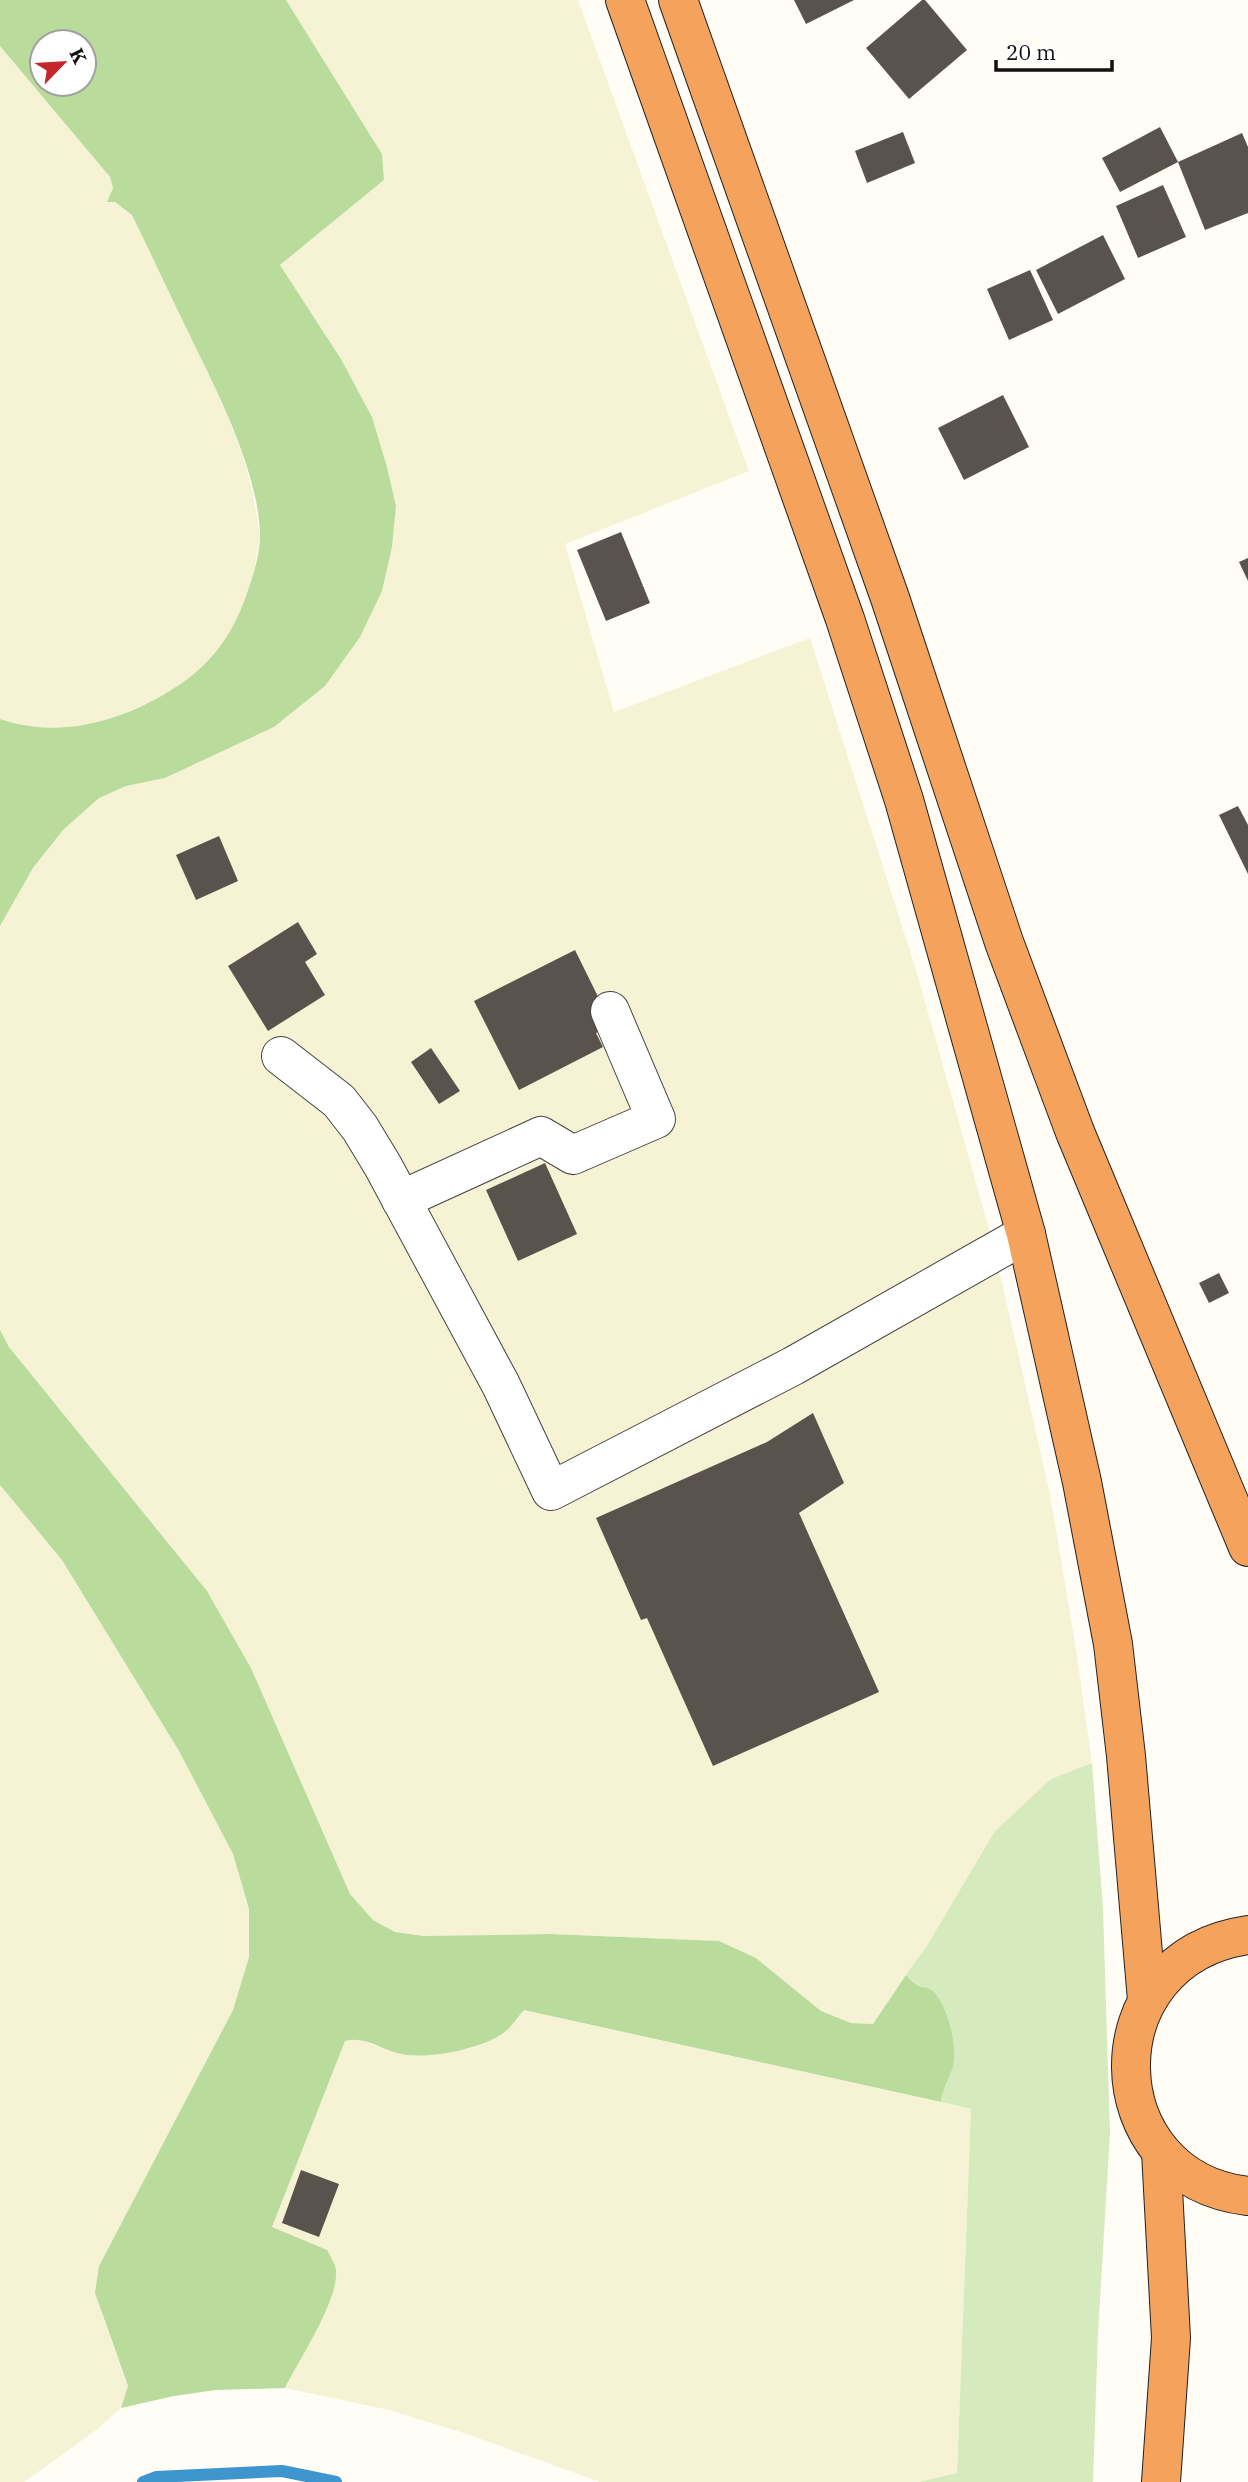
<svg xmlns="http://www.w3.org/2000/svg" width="1248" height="2482" viewBox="0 0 1248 2482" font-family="'IBM Plex Serif',serif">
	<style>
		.farmland { fill: #f6f3d4 }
		.green { fill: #d5ebbd }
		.forest { fill: #b9dc9c; fill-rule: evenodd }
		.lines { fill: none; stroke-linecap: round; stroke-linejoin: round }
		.stream { stroke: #3f96cf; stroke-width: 12 }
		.building { fill: #5a524d }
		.minor-casing { stroke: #444; stroke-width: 40 }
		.highway-casing { stroke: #222; stroke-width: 40 }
		.minor { stroke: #fff; stroke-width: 38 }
		.highway { stroke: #f5a25d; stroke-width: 38 }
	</style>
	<rect width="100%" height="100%" fill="#fffdf5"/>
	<!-- farmland -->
	<g class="farmland">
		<polygon points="286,0 578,0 749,471 565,544 614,712 810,638 917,973 994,1247 1050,1494 1076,1649 1092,1763 1051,1779 928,1944 873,2024 851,2023 821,2011 756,1958 719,1941 550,1934 424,1936 395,1932 373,1920 350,1894 251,1668 207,1591 9,1347 0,1330 0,926 33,868 63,830 99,798 126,786 165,778 274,727 325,686 382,591 392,547 396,506 387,467 372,417 341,359 280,265 384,180 382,154"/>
		<polygon points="0,46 110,177 113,188 108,201 115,202 132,214 221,399 242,453 253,493 260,535 254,571 242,610 226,640 206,664 181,685 154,700 116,717 80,728 24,727 0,719"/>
		<polygon points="0,1485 62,1560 179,1751 233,1854 249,1909 249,1957 233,2010 99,2266 102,2315 128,2387 121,2408 95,2431 24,2482 0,2482"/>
		<polygon points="524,2010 971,2109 957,2474 919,2482 600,2482 470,2435 389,2410 285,2388 327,2307 272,2227 345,2041 357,2038 399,2054 474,2048 506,2031"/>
	</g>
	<!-- green -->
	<polygon class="green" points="1092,1763 1103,1909 1110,2133 1098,2333 1093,2482 919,2482 957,2473 971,2109 941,2102 942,2089 921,1987 906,1975 928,1944 995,1831 1051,1779"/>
	<!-- forest -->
	<g class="forest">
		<path d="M0,0H286L382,154L384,180L280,265L341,359L372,417L387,467L396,506L392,547L382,591L360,637L325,686L274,727L165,778L126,786L99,798L63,830L33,868L0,926V719C56,738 112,724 163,695C211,668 235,634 251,581C256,567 260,549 260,534C258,473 221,399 194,344C173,301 153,258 132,215L115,202H107L113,188L110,177L0,46ZM84,42V84H42V42Z"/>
		<path d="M0,1330L9,1347L207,1591L251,1668L350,1894L373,1920L395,1932L424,1936L550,1934L719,1941L756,1958L821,2011L851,2023L873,2024L906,1975C910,1979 915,1983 919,1986C922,1988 927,1987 930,1989C947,2000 958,2047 953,2066C949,2079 942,2088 941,2102L524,2010C518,2016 513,2025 506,2031C484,2049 425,2061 397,2053C379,2048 364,2036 345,2041L272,2227L327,2250C330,2256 335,2263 336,2270C339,2300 299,2360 285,2388L216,2390L174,2396L121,2408L128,2386L95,2293L99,2266L233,2010L249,1957V1909L233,1854L179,1751L62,1560L0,1485Z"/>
	</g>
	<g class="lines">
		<!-- stream -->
		<polyline class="stream" points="143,2482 156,2477 282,2471 336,2482"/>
	</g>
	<!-- building -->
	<g class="building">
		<polygon points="794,0 854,0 806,24"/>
		<polygon points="922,0 925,0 967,50 909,99 866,48"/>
		<polygon points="1160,127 1178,162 1120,192 1102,158"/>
		<polygon points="903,132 915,163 867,183 855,151"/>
		<polygon points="1242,133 1248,147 1248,213 1205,230 1178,162"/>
		<polygon points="1163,185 1186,237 1138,258 1116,206"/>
		<polygon points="1103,235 1125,279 1058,314 1036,270"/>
		<polygon points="1030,270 1053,320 1009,340 987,289"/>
		<polygon points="1003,395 1029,447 964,480 938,428"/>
		<polygon points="621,532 650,603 606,621 577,550"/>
		<polygon points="1248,558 1248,581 1239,562"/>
		<polygon points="1238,806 1248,825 1248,874 1219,815"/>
		<polygon points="219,836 238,881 196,900 176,855"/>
		<polygon points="298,922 317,954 305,962 325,995 268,1031 228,966"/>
		<polygon points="575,950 612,1025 596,1033 603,1047 519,1090 474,1001"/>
		<polygon points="431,1048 460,1091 439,1104 411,1062"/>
		<polygon points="545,1163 577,1234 518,1261 486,1190"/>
		<polygon points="1219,1273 1229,1293 1209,1303 1199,1283"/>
		<polygon points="813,1413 844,1483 799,1513 879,1692 713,1766 647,1618 641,1620 596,1518 767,1442"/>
		<polygon points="301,2170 339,2184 319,2237 282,2223"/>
	</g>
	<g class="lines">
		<defs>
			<g id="minor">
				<polyline points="281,1056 339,1101 360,1128 383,1166 501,1385 551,1491 793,1366 1026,1234"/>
				<polyline points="401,1200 541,1136 573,1155 656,1119 610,1011"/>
			</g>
			<g id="highway">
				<polyline points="625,0 845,619 904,800 1026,1234 1082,1482 1113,1644 1126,1756 1147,2000"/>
				<polyline points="678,0 890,598 1004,942 1075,1132 1248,1547"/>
				<path d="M1248,1935C1089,1958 1095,2179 1248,2196"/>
				<polyline points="1161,2482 1171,2338 1161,2152"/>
			</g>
		</defs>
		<!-- minor casing -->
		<use href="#minor" class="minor-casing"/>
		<!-- highway casing -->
		<use href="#highway" class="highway-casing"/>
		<!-- minor -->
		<use href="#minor" class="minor"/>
		<!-- highway -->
		<use href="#highway" class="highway"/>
	</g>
	<!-- north arrow -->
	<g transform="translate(63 63) rotate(65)"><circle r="33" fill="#ffffff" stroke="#a0a0a0" stroke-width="2"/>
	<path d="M0-5L12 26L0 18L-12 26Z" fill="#c4262e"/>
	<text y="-10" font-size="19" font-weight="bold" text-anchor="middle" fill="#111111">K</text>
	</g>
	<!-- scale -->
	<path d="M996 60v10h116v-10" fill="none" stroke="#111111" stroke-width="3.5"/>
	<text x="1006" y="60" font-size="21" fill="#111111" stroke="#ffffff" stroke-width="5" paint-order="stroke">20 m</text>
</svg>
